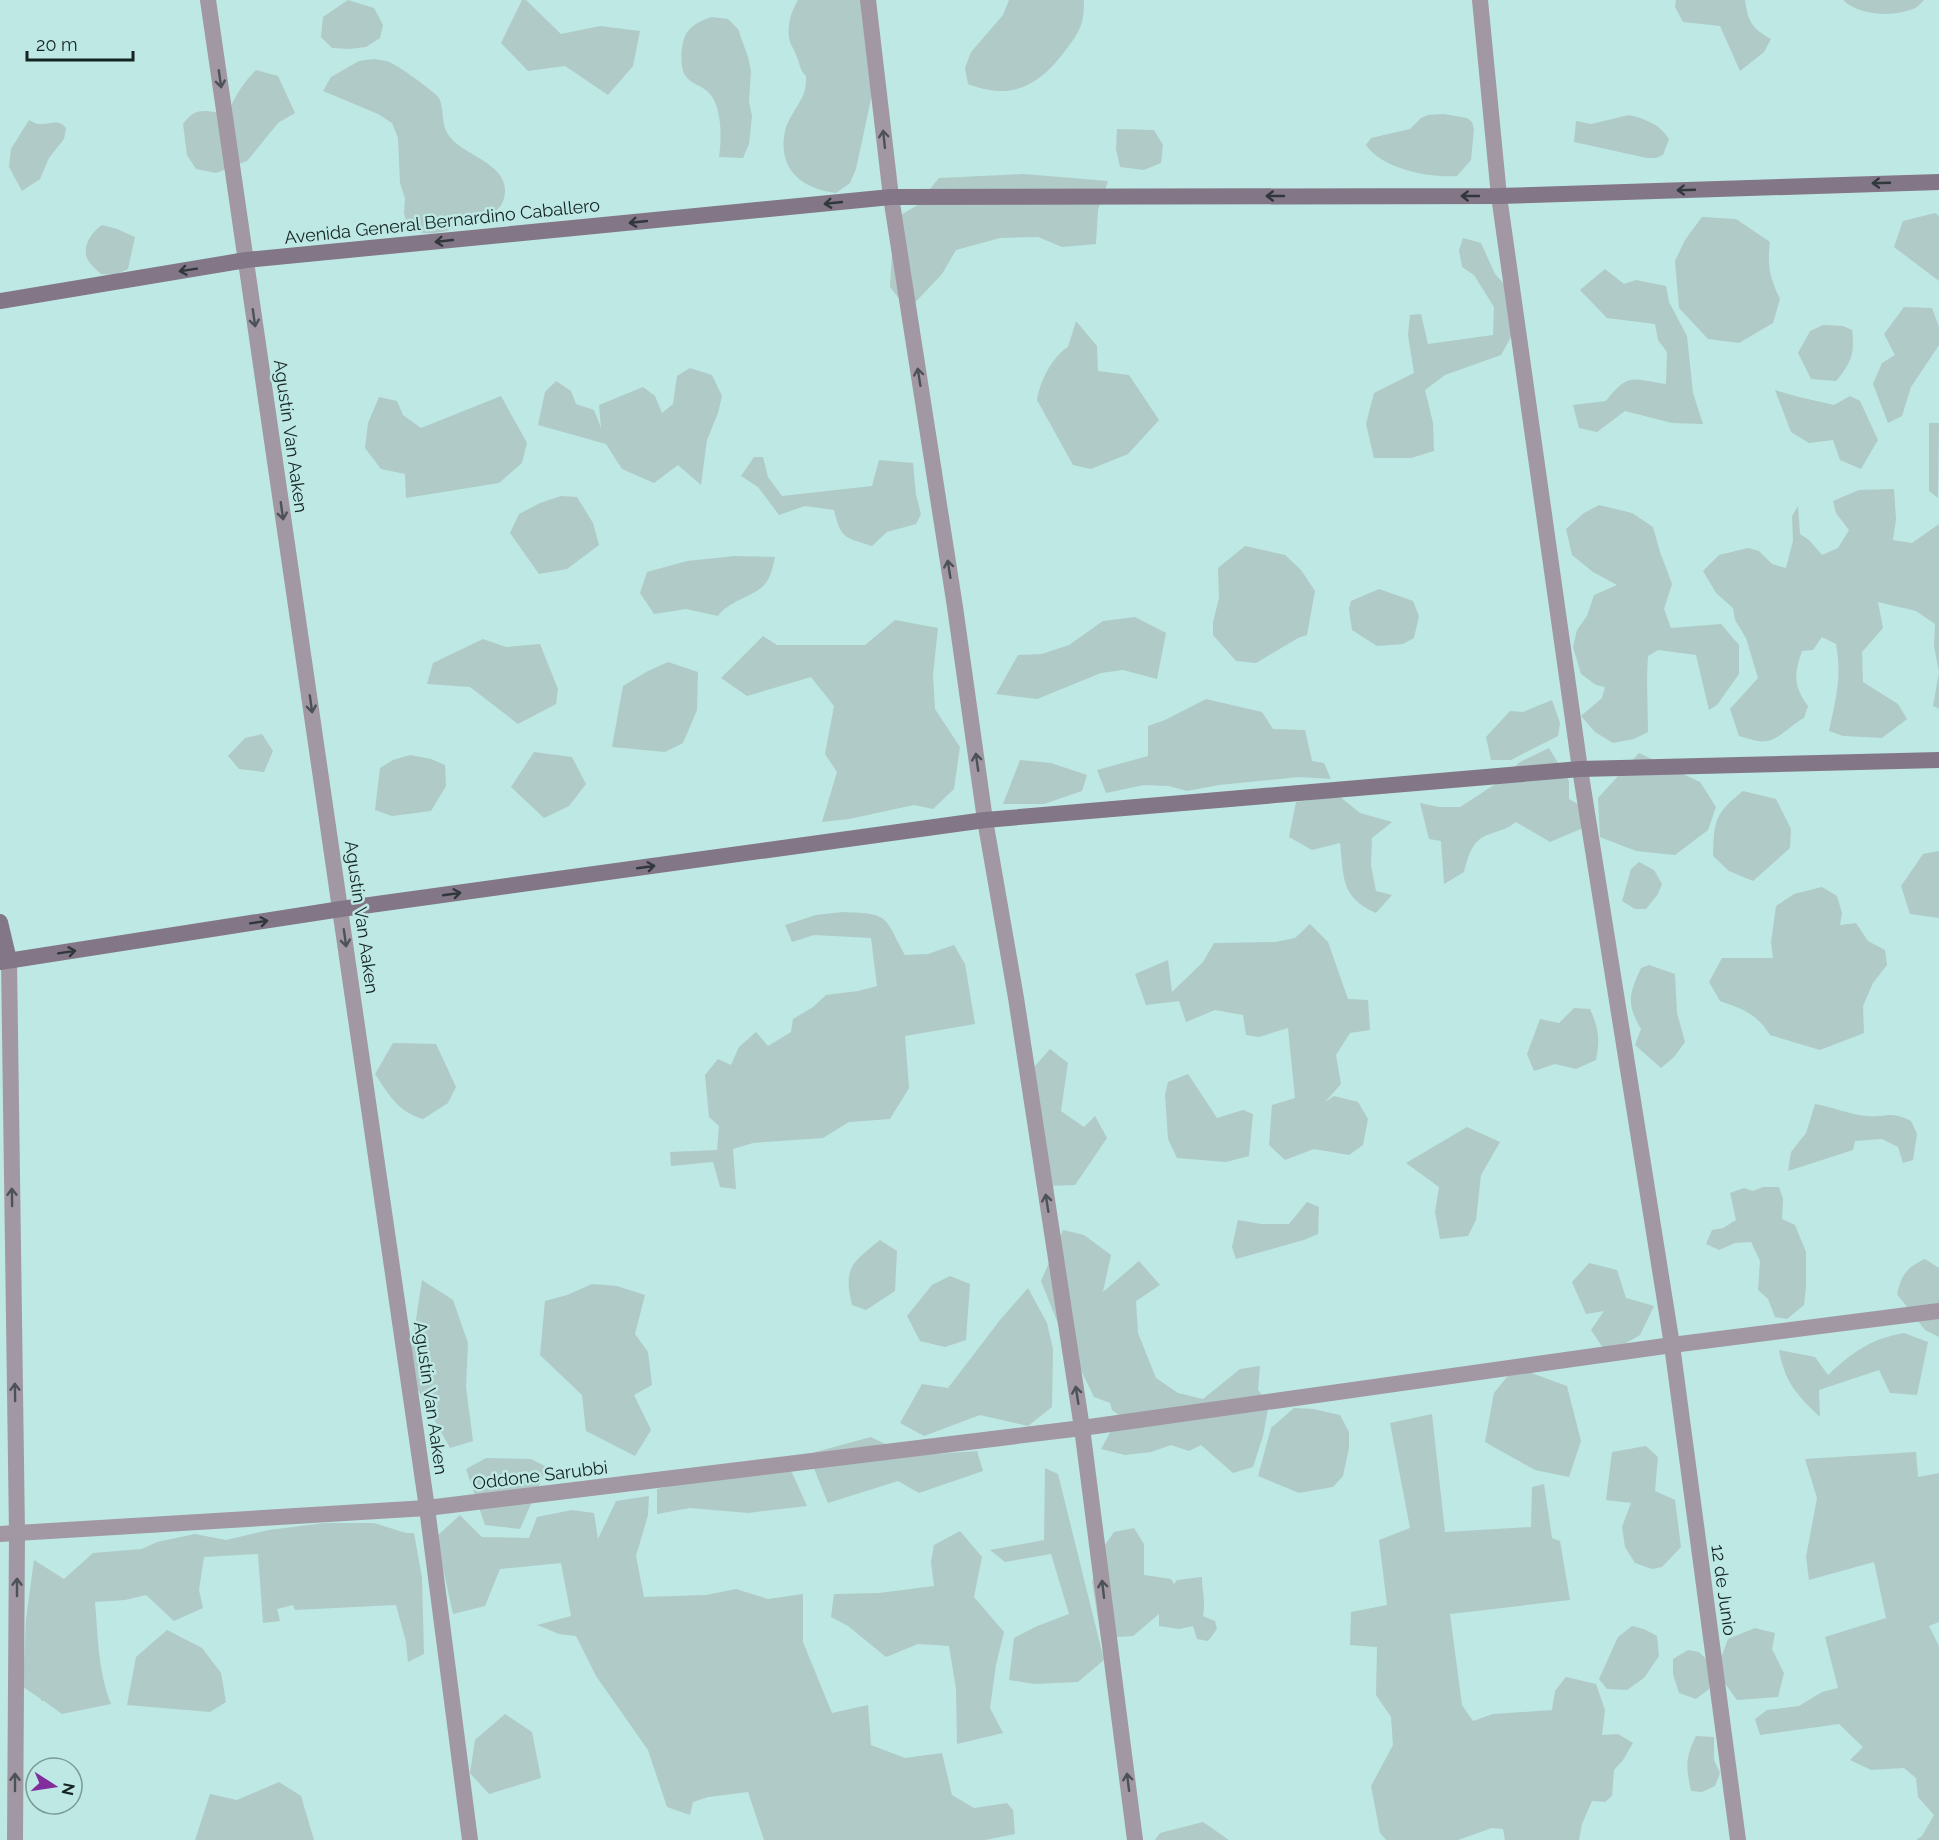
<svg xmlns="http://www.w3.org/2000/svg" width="1939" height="1840" viewBox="0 0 1939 1840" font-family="Raleway,sans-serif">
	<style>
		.green { fill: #b0cac7 }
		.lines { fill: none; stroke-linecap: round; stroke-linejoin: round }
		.minor { stroke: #a198a4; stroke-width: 16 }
		.tertiary { stroke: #a198a4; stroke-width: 16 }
		.secondary { stroke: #837687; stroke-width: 16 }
		.oneway { stroke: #4c5257 }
		.oneway2 { stroke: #30383c }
		.labels { text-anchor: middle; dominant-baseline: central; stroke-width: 5; stroke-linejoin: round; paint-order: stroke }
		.street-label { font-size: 18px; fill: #142423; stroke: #bee8e4 }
	</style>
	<rect width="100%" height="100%" fill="#bee8e4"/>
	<!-- green -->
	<g class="green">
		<polygon points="348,0 374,8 383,25 380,38 366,47 350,49 332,48 321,37 323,17"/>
		<polygon points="522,0 526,0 561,34 600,26 640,31 633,66 608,95 565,66 528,71 501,43"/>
		<path d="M798,0H867L873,90L856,169L850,183L836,193C802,189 777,169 785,131C788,117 801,104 805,90C806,85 806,80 806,76C799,69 800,63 796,55C795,50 791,46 790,42C786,27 791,12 798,0Z"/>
		<path d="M1009,0H1084C1084,24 1080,32 1065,51C1039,86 1011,101 968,84L965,68L971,52L1003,15Z"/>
		<path d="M1676,0H1745C1748,21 1751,28 1771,39L1764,52L1740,71L1720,26L1683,22L1675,7Z"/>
		<path d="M1843,0H1924C1921,3 1917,8 1913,9C1892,17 1860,16 1843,0Z"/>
		<path d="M712,17L728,19L738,29L748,57L751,71L749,102L752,116L749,144L743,158L719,157C722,140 722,108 710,94C704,86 690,84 685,75C679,65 681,39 688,31C695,23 702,20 712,17Z"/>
		<path d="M374,59C378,60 383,60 387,61C395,63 435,92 439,98C445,111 440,125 450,137C464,156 513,165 504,198C501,213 483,218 469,223C445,231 433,238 408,229L404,213L405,198L400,183L398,138L392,123L378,114L323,91L331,77L359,61Z"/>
		<path d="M256,70L278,76L295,113L278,123L247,161L216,173L196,169L187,155L183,124C197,104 207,113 228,113C235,96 243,83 256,70Z"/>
		<path d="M1444,114L1467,118L1472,122L1474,129L1471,160L1457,176C1429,178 1382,169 1366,145L1371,138L1410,129L1421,118L1428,115Z"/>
		<path d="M1629,115C1645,119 1660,124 1669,139L1663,155L1656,158H1647L1574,142L1576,121L1591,124Z"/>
		<path d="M29,120C33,122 36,124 40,124C52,125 57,118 66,128L64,139L49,158L40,179L22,191L9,167L11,149Z"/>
		<polygon points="1117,129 1154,130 1163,145 1161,163 1144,170 1120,167 1116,149"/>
		<polygon points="1024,174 1108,181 1098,210 1096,244 1062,247 1038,237 1000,238 956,250 942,274 908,310 890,287 894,219 916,206 939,178"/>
		<polygon points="1935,213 1939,216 1939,281 1894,247 1903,221"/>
		<path d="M1702,217L1736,219L1770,242C1767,266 1770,278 1780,299L1773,323L1739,343L1708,339L1679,308L1675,261L1685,240Z"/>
		<path d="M102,225L117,229L135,237L128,269L115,275L101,274C96,269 87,262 86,255C84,243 93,231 102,225Z"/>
		<polygon points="1463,238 1481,243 1495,274 1512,293 1517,326 1501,355 1445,375 1425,390 1433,423 1434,451 1411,458 1374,458 1366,424 1374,393 1414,373 1408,335 1410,315 1421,314 1428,344 1493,335 1494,307 1474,275 1462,267 1459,250"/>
		<path d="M1605,269L1624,284L1636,280L1666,286L1669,302L1687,336L1693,393L1703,424L1672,423L1625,411L1597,432L1579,428L1573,405L1606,401C1629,371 1634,380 1666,384L1667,352L1658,340L1655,324L1607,318L1580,290Z"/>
		<polygon points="1904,307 1932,308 1939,327 1939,345 1911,387 1902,416 1888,423 1873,384 1882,363 1895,355 1884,334"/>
		<path d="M1076,321L1097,346L1098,371L1129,375L1159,420L1128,454L1091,469L1073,465L1037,400C1040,381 1052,357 1068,347Z"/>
		<path d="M1823,325L1843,326L1852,330C1855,354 1851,363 1836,381L1811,379L1798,353L1810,331Z"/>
		<polygon points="690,368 712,375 722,396 718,413 707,440 701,485 678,465 654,483 622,469 606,444 538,425 545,392 556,381 571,391 576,404 594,410 601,428 599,405 643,387 655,396 662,413 673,404 677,376"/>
		<polygon points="1775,390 1799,397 1834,405 1850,396 1860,401 1878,440 1861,469 1840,460 1833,440 1809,443 1791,432"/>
		<polygon points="501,396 527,443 522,463 499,483 406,498 405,474 381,469 365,448 368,423 379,397 397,401 403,415 421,428"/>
		<polygon points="1929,423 1939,423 1938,498 1929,491"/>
		<path d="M754,457H763L768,477L782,496L872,486L879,460L913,463L916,495L921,514L916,524L887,532L872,546C844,537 841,539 834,510L805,506L779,515L758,487L741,476Z"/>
		<path d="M1894,489L1896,519L1893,540L1912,543L1939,524V709L1933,706L1939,672L1934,646L1935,624L1916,611L1878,602L1883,628L1862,652L1863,682L1898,704L1907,719L1882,738L1843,736L1829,731C1836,698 1842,677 1836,644L1822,637L1813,650L1802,651C1794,675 1793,685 1808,706L1804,718C1792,724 1781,738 1767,741C1759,743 1747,738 1739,736L1730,709L1758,678L1746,638L1735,620L1733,608L1716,593L1703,571L1719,555L1748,548L1759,551L1772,564L1786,568L1793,541L1792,516L1798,506L1800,534L1809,540L1822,555L1838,548L1849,530L1836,513L1833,501L1859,490Z"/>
		<polygon points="561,496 577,497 593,523 599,545 567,569 539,574 510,533 519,514 540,503"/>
		<path d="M1599,505L1632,513L1653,527L1660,552L1672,584L1664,609L1671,628L1721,624L1739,645V674L1717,705L1709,710L1696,655L1658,650L1648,656C1646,682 1648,706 1648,732L1634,739L1613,743L1595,732L1581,716L1602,698L1605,687L1596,685L1581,674L1573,647L1577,630L1587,616L1594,595L1617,585L1593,572L1572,555L1566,529L1584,513Z"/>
		<polygon points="1245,546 1285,555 1301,570 1315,591 1307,635 1298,638 1256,663 1236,661 1213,635 1213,622 1219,598 1218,568"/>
		<path d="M735,556L775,557C773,566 771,577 765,584C754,597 730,600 718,616L686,609L654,614L640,593L647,572L687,561Z"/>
		<polygon points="1379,589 1413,601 1419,616 1414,638 1403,644 1377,646 1352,630 1349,609 1351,601"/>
		<polygon points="1135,617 1166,633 1157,679 1123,670 1101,673 1037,699 996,694 1018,655 1042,654 1069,645 1103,621"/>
		<polygon points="895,620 938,628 933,675 935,709 960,747 954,789 933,809 914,805 849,819 822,822 837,772 825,754 834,706 811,677 747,696 721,678 763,636 777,645 865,645"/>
		<polygon points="483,639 506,647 540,644 558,689 556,704 518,724 470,687 427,684 433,663"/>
		<polygon points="668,662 698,672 697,710 683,743 665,752 612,747 623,686 648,671"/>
		<polygon points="1206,699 1262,712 1273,729 1305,730 1312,761 1324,763 1331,779 1299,777 1219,785 1187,791 1169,786 1144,785 1106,793 1097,770 1148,756 1148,726 1165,720"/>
		<polygon points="1552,700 1560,723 1558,736 1511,760 1491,760 1486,737 1510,711 1523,712"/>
		<polygon points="262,734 273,751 264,772 239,769 228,756 245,738"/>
		<path d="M1549,748L1569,781V799L1578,804L1583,828L1550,842L1516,822C1507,829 1501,830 1490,834C1472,839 1468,857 1464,872L1444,884L1441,841L1429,839L1420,803L1439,807H1460L1494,785L1520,762Z"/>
		<polygon points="534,752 572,757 586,784 569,806 544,818 511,787"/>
		<polygon points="1639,753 1700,782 1716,807 1708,830 1675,855 1636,851 1600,837 1598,798"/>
		<polygon points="410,755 431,759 445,765 446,786 431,811 392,816 375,810 380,768 393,760"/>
		<polygon points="1020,760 1051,763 1087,775 1082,791 1044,804 1003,804"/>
		<path d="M1743,791L1776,799L1791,829L1790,848L1753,881L1729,871L1713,856C1714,820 1715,813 1743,791Z"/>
		<path d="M1339,796L1360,813L1392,822L1372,838L1371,865L1376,891L1392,895L1376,913C1340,897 1344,877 1340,843L1312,850L1289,837L1296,802Z"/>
		<polygon points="1939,851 1939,918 1910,914 1901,886 1923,854"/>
		<polygon points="1639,862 1654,870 1662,884 1658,894 1646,909 1635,909 1622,901 1631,869"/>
		<path d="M1822,887L1837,896L1842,913L1840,925L1856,923L1868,941L1885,950L1887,965L1873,983L1863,1006L1864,1033L1820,1050L1770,1035C1757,1014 1743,1009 1720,1001L1709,982L1722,958H1773L1771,942L1776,906L1794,894Z"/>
		<path d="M843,912C892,914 883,916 905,955L928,954L954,945L965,964L975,1024L905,1036L909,1088L890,1119L849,1122L823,1138L753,1143L733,1149L736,1189L720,1187L713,1162L671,1166L670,1152L717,1150L719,1126L709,1117L705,1075L718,1059L731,1065L739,1047L756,1032L768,1046L791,1032L793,1019L813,1007L826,995L858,991L877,986L871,938L814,935L792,942L785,925L816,915Z"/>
		<polygon points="1310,924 1328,942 1348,999 1368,1000 1370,1030 1350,1033 1336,1055 1341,1084 1325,1102 1334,1096 1358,1102 1368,1119 1363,1145 1349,1155 1314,1149 1285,1160 1269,1145 1272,1105 1295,1098 1288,1028 1259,1037 1246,1035 1243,1015 1215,1010 1186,1022 1179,1001 1146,1005 1135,974 1168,960 1172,992 1203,962 1214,943 1275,942 1295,938"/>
		<path d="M1649,965L1675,974L1677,1013L1685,1042L1674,1057L1661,1068L1635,1045L1641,1029C1626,1003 1629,994 1641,968Z"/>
		<path d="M1574,1008L1590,1009C1599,1029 1600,1039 1596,1060L1576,1069L1555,1064L1534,1071L1527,1054L1540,1019L1559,1023Z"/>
		<path d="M393,1043L436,1044L456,1087L448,1103L423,1119C397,1111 390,1096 375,1074Z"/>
		<polygon points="1050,1049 1068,1063 1061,1111 1084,1127 1095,1116 1107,1138 1075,1185 1047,1186 1028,1074"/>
		<polygon points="1188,1074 1217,1118 1243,1110 1253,1114 1249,1156 1226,1162 1177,1158 1168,1139 1165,1095 1168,1082"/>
		<path d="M1815,1104C1832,1107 1848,1114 1866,1116C1887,1118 1889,1110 1911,1121L1917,1134L1913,1160L1903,1163L1898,1147L1882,1139L1855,1141L1853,1150L1788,1171L1791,1152L1806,1133Z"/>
		<polygon points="1467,1127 1500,1142 1481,1175 1476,1220 1468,1236 1440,1239 1435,1212 1439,1187 1406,1163"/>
		<polygon points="1763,1187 1779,1187 1783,1199 1782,1219 1795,1225 1806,1252 1806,1286 1804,1305 1787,1319 1775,1317 1768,1299 1758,1290 1760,1261 1751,1242 1735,1243 1719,1250 1706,1244 1712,1230 1723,1228 1736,1220 1730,1193 1744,1188 1753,1191"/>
		<polygon points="1307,1202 1319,1207 1318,1234 1304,1240 1236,1259 1232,1247 1238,1220 1261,1224 1289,1224"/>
		<polygon points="1063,1230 1084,1235 1111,1255 1103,1292 1139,1261 1160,1285 1136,1301 1138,1333 1156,1378 1178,1393 1203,1399 1240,1369 1260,1366 1258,1390 1269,1403 1263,1436 1253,1467 1233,1473 1201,1445 1189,1451 1171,1445 1151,1452 1125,1455 1101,1449 1111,1431 1123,1418 1112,1410 1110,1403 1094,1397 1057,1321 1041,1281"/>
		<path d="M880,1240L897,1251L895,1291L866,1310L852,1305C843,1267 852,1263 880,1240Z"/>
		<path d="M1925,1259L1939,1268V1337L1925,1330L1897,1294C1902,1274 1906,1268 1925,1259Z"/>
		<polygon points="1589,1263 1617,1270 1626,1298 1654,1306 1640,1335 1607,1354 1591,1330 1604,1311 1586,1314 1572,1282"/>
		<polygon points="950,1276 970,1284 966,1340 945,1347 920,1341 907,1316 932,1285"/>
		<polygon points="422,1280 453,1300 468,1343 466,1387 473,1441 450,1448 408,1372"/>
		<polygon points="592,1284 617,1286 645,1295 635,1334 648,1352 652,1385 634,1395 651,1430 635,1456 586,1431 582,1395 540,1355 545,1301 567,1295"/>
		<polygon points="1028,1288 1047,1323 1053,1349 1052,1407 1028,1426 980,1415 924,1436 900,1423 922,1384 948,1388 1000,1320"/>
		<path d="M1904,1333L1928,1342L1917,1395L1890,1393L1879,1370L1819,1390L1820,1417C1797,1395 1785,1383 1779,1350L1815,1357L1828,1375C1853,1352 1870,1339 1904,1333Z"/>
		<polygon points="1515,1367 1567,1386 1581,1441 1569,1477 1535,1470 1485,1442 1494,1393"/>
		<polygon points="1294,1408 1313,1409 1340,1415 1349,1432 1349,1448 1343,1476 1333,1487 1299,1493 1258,1476 1271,1428"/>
		<polygon points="1432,1414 1445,1532 1531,1527 1532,1487 1544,1484 1552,1538 1560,1541 1570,1600 1450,1614 1462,1705 1473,1721 1493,1714 1552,1710 1555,1691 1566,1677 1596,1684 1605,1710 1602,1735 1618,1734 1633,1743 1623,1760 1614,1770 1612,1796 1605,1802 1592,1801 1582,1824 1579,1840 1505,1840 1503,1829 1492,1828 1458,1840 1386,1840 1380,1833 1371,1786 1393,1745 1391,1717 1376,1695 1377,1647 1350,1645 1351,1612 1387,1605 1379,1540 1410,1528 1390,1423"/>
		<polygon points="871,1437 909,1456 977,1451 983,1471 919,1493 898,1481 828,1503 808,1454"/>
		<polygon points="1646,1446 1658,1457 1655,1491 1675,1500 1681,1547 1662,1567 1652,1569 1635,1563 1625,1547 1622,1527 1631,1503 1606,1500 1612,1452"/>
		<polygon points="1916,1452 1918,1477 1939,1473 1939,1622 1929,1626 1939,1646 1939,1840 1916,1840 1922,1836 1934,1815 1918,1797 1916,1778 1904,1768 1871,1770 1850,1760 1863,1747 1839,1724 1760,1735 1755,1719 1767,1710 1799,1706 1822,1692 1838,1688 1825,1637 1886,1618 1874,1562 1809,1580 1806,1557 1817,1498 1805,1459"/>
		<polygon points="785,1457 807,1506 748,1513 690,1508 657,1514 657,1489"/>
		<polygon points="486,1458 531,1459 547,1467 520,1529 485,1525 466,1469"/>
		<polygon points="1045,1468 1058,1474 1104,1660 1078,1682 1034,1684 1009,1680 1014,1638 1035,1627 1069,1614 1051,1554 1005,1562 990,1550 1044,1540"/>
		<polygon points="649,1496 648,1515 636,1556 644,1597 706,1595 736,1589 768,1599 803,1594 803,1642 832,1713 868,1705 871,1745 905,1758 942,1753 952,1795 974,1808 1007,1803 1013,1810 1015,1834 985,1840 764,1840 748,1792 708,1797 693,1802 690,1815 667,1807 648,1750 596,1676 576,1636 559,1634 537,1625 571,1616 561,1563 500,1569 485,1606 453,1614 436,1537 460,1515 482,1537 529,1538 537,1517 572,1510 594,1513 598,1539 616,1501"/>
		<path d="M324,1523H374L406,1533H414L422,1578L424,1654L408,1662L406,1642L396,1605L295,1610L293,1605L277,1609L280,1621L263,1623L258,1554L204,1557L199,1590L203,1608L174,1621L146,1595L125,1600L95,1602C98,1636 98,1672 111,1704L62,1714L44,1701H41V1699L23,1687L26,1619L34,1560L64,1579L93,1553L142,1549L157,1542L195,1534L226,1540L269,1530Z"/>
		<path d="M1134,1528L1144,1544V1575L1171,1579L1174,1584L1177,1580L1202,1577C1202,1591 1206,1603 1203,1616L1215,1621L1217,1629L1208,1641L1197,1639L1193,1626L1179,1629L1159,1626V1614L1133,1636L1101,1638L1092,1582L1102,1549L1114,1532Z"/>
		<polygon points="960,1531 982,1557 974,1597 1004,1632 996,1665 990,1708 1003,1733 957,1744 956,1689 949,1646 918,1644 886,1657 848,1626 831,1617 834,1594 879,1593 934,1586 931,1562 934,1545"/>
		<polygon points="1632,1626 1644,1629 1657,1636 1659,1656 1644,1678 1627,1690 1607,1689 1599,1679 1618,1637"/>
		<polygon points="1755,1628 1775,1633 1772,1649 1784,1673 1778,1697 1737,1700 1716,1671 1728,1639"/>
		<polygon points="167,1630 202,1648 221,1673 226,1702 210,1712 127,1705 136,1657"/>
		<polygon points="1688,1650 1699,1652 1710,1663 1709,1689 1696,1699 1679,1693 1673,1674 1673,1659"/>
		<polygon points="505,1714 532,1732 541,1778 489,1794 470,1773 475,1740"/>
		<path d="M1696,1736L1714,1737V1760L1720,1773L1715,1786L1702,1792L1691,1791C1686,1767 1685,1758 1696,1736Z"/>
		<polygon points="279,1782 301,1796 314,1840 195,1840 210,1794 237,1800"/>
		<polygon points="1203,1822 1229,1840 1155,1840 1160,1833"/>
	</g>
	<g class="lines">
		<!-- minor -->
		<g class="minor">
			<polyline points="208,0 427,1508 470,1840"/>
			<polyline points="1480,0 1499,196 1580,769 1672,1345 1738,1840"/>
			<polyline points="985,820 1016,998 1082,1428 1135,1840"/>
			<polyline points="0,1534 427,1508 1082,1428 1672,1345 1939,1311"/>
		</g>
		<!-- tertiary -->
		<g class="tertiary">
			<polyline points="868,0 891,197 955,607 985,820"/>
			<polyline points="9,960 17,1533 15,1840"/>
		</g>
		<!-- secondary -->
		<g class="secondary">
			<polyline points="0,301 246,260 891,197 1499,196 1939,182"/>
			<polyline points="0,922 9,960"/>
			<polyline points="0,962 341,909 985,820 1580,769 1939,760"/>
		</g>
	</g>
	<!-- one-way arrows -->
	<defs><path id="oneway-shaft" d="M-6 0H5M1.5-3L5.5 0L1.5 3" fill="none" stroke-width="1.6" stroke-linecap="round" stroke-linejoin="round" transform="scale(1.5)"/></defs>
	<g class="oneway">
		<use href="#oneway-shaft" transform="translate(220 79) rotate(82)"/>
		<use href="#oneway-shaft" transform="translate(884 139) rotate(-96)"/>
		<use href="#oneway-shaft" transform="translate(254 318) rotate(82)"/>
		<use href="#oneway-shaft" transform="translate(919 377) rotate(-99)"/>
		<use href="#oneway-shaft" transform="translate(282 511) rotate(82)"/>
		<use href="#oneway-shaft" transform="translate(949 569) rotate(-99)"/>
		<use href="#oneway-shaft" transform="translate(311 704) rotate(82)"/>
		<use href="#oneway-shaft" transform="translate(977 762) rotate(-98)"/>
		<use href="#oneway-shaft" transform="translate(345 938) rotate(82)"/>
		<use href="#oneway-shaft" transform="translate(12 1197) rotate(-91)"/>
		<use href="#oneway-shaft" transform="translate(1047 1203) rotate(-99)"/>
		<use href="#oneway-shaft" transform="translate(15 1392) rotate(-91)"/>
		<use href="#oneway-shaft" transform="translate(1077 1395) rotate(-99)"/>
		<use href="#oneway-shaft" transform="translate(17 1587) rotate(-90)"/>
		<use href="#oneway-shaft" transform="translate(1103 1589) rotate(-97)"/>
		<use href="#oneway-shaft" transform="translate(15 1782) rotate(-90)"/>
		<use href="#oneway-shaft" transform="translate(1128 1782) rotate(-97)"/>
	</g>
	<g class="oneway2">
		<use href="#oneway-shaft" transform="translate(1881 183) rotate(178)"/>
		<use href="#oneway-shaft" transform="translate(1686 190) rotate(178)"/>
		<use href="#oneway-shaft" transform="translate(1275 196) rotate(180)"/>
		<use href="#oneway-shaft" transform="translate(1470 196) rotate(180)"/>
		<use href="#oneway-shaft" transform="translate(833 203) rotate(174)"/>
		<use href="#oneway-shaft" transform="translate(638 222) rotate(174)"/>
		<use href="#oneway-shaft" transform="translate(444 241) rotate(174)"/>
		<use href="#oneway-shaft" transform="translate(188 270) rotate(171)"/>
		<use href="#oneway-shaft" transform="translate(646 867) rotate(-8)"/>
		<use href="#oneway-shaft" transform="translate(452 894) rotate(-8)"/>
		<use href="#oneway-shaft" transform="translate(259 922) rotate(-9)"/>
		<use href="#oneway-shaft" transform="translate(67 952) rotate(-9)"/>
	</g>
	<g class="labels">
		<!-- street labels -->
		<g class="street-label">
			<text transform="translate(442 221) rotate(-6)">Avenida General Bernardino Caballero</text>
			<text transform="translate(291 436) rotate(82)">Agustín Van Aaken</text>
			<text transform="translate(362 917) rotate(82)">Agustín Van Aaken</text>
			<text transform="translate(431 1398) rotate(82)">Agustín Van Aaken</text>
			<text transform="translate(540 1475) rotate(-7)">Oddone Sarubbi</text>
			<text transform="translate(1724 1590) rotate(82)">12 de Junio</text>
		</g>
	</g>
	<!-- north arrow -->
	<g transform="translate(54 1786) rotate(102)"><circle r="28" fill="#bee8e4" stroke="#7a9a97" stroke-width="1.5"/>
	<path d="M0-4.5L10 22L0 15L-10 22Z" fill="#812e9c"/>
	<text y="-9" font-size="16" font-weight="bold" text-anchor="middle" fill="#142423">N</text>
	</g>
	<!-- scale -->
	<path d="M27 51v9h106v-9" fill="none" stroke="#142423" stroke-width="3"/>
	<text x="36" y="51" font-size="18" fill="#142423" stroke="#bee8e4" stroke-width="4.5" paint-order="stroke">20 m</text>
</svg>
